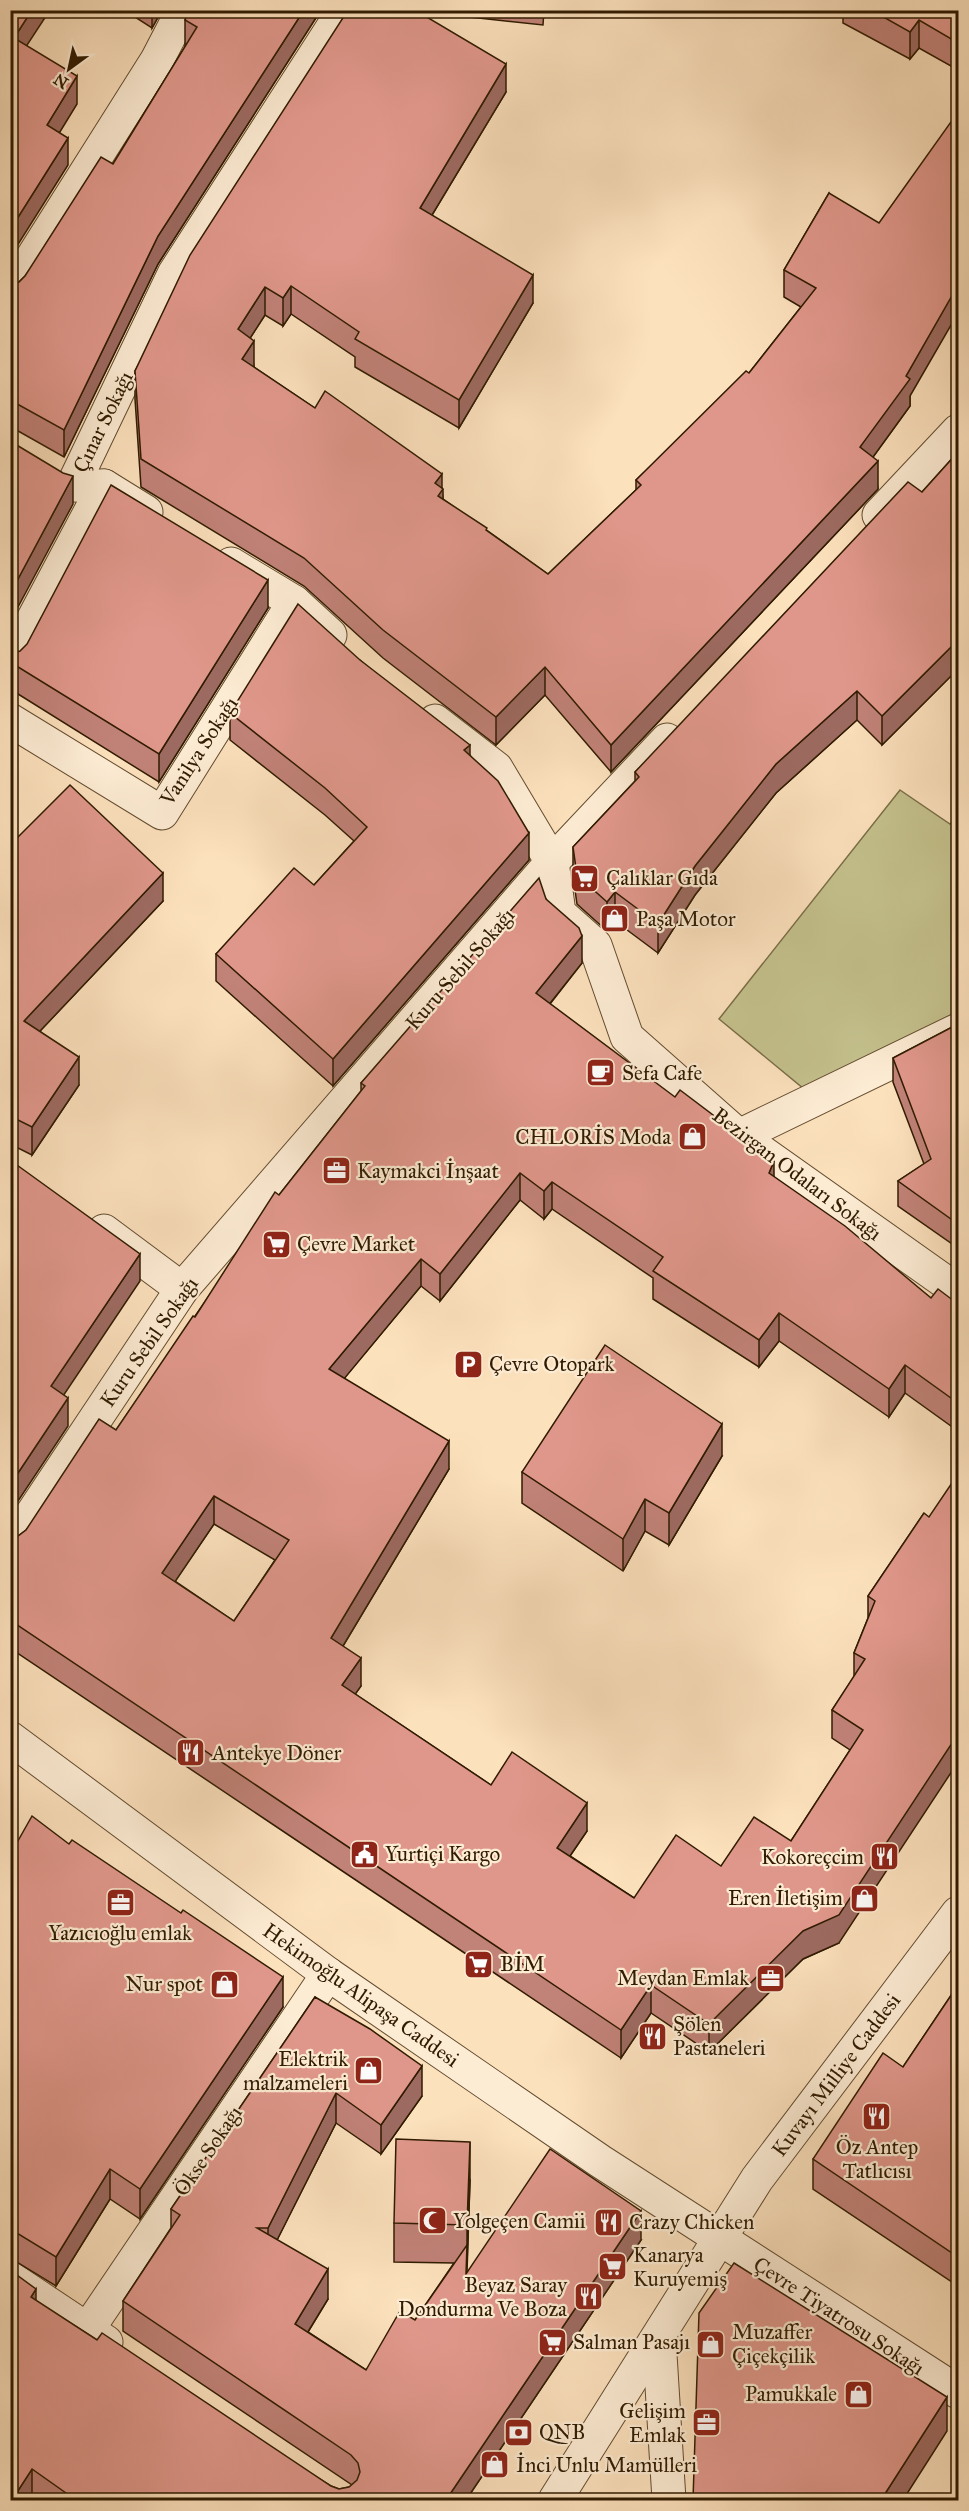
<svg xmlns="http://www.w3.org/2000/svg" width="969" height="2511" viewBox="0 0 969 2511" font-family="'IM FELL Great Primer',serif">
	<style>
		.green { fill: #c4c18d; stroke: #7a6e46; stroke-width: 1.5 }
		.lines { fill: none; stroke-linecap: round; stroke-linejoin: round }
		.minor-casing { stroke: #634c2f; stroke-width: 35 }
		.minor { stroke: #fdecd4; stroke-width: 33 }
		.wall { fill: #c18278; stroke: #301b00; stroke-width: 1.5; fill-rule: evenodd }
		.shaded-wall { fill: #9d6a61; stroke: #301b00; stroke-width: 1.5 }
		.building { fill: #e0978b; stroke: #301b00; stroke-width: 1.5; fill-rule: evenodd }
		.labels { text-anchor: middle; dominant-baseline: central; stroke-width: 4.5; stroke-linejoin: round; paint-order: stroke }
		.street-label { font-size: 21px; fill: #301b00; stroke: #fdecd4 }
		.poi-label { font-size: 21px; fill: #301b00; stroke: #fdecd4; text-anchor: start }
	</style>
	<rect width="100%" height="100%" fill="#fce1bd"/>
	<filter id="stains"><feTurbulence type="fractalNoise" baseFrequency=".00333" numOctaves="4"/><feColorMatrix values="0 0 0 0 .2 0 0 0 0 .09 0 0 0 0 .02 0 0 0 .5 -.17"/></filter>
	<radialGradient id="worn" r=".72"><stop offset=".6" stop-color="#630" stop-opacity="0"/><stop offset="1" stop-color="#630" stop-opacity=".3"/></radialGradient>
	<!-- green -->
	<polygon class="green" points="900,790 950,824 958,816 958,1020 809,1093 719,1019"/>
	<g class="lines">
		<defs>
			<g id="minor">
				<polyline points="10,293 157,60 183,10"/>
				<polyline points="146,512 104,486 73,485 174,274 344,10"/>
				<polyline points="879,515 958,431"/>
				<polyline points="231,564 294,602 330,635"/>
				<polyline points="10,663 104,486"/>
				<polyline points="10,720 162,813 294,602"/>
				<polyline points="435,721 496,768 552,862 559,913 595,945 627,1037 739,1136 958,1291"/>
				<polyline points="739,1136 958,1030"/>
				<polyline points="104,1231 182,1289"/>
				<polyline points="10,1547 182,1289 552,862 667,740"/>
				<polyline points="10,1738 328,1974 600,2161 958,2392"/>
				<polyline points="10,2278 106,2342"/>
				<polyline points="88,2329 328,1974"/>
				<polyline points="659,2338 669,2500"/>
				<polyline points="555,2500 757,2179 958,1913"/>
			</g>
		</defs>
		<!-- minor casing -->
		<use href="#minor" class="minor-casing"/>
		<!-- minor -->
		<use href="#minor" class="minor"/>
	</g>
	<!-- wall -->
	<g class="wall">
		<polygon points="124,10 162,10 152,28"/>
		<polygon points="189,10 321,10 158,264 64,457 11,427 10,284 19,282 25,276 113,164 185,47 185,20"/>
		<polygon points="348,10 544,10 543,25 415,11 506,92 432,215 533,303 459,428 355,367 355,357 291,314 283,326 265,315 250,338 254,367 315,408 442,488 443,499 548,574 636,490 636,480 749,373 801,307 784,297 784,270 829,193 910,396 910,406 873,457 878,489 611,772 545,695 496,745 383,658 304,586 141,487 135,399 135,371"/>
		<polygon points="843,10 958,10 958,70 919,48 910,59 843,23"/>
		<polygon points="958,452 958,675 955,672 882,745 857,720 776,793 695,895 658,953 615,921 607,931 577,904 573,876 573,847 635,781 635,772 922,492"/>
		<polygon points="268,608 159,782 10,689 10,654"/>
		<polygon points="360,660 470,755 529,860 333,1086 216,981 216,954 314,885 354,841 325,815 230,740 230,713"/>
		<polygon points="10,845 163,901 40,1031 79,1085 32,1155 10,1144"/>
		<path d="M546,899L582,963L550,1004L931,1298L958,1304V1431L905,1393L889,1417L779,1341L759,1367L653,1299V1278L552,1209L544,1219L520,1200L440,1301L421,1286L344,1378L449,1469L343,1646L361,1686L355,1694L491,1785L587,1831L570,1856L634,1898L721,1866L791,1841L850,1750L832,1738V1710L854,1677V1653L868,1618V1596L924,1513L839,1943L803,1959L709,2052L651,2013L621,2058L10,1648V1538L18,1536L26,1530L116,1430L279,1195L361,1091V1083ZM214,1524L275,1560L234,1621L175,1581Z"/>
		<polygon points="958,1024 958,1248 898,1206 898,1181 924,1164 893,1082 893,1058"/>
		<polygon points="722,1456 669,1545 645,1531 623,1571 522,1503 522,1472"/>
		<polygon points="10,1855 283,2007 140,2219 110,2199 56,2286 12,2259 10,2260"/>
		<polygon points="958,1985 958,2286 813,2189 813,2159 903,2067"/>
		<polygon points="315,1997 422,2096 381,2154 336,2123 277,2240 328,2299 308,2332 366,2370 415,2320 454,2263 394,2262 394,2223 470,2180 467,2273 641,2240 466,2500 35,2500 32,2499 31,2500 10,2500 36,2301 97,2340 331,2486 339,2489 349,2487 352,2485 123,2331 123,2301 171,2228 171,2209"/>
	</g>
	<!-- shaded-wall -->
	<g class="shaded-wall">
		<polygon points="32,10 50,10 14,65 14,38"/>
		<polygon points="152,10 162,10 152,28"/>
		<polygon points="304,10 321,10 158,264 64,457 64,430 158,236"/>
		<polygon points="919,20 919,48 910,59 910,32"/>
		<polygon points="506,64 506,92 420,235 420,208"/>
		<polygon points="77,76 77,104 47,153 47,125"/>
		<polygon points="68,138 68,165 10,257 10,230"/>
		<polygon points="533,275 533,303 459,428 459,400"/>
		<polygon points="958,285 958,313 910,396 910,406 860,475 860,447 906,376"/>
		<polygon points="291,286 291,314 283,326 283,298"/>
		<polygon points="265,287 265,315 238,357 238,329"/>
		<polygon points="254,341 254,369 242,359"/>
		<polygon points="10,400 11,400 10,428"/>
		<polygon points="878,461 878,489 611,772 611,745"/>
		<polygon points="442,474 442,491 443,489 443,516 435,483"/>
		<polygon points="73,476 73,504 10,622 10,594"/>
		<polygon points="268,580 268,608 159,782 159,754"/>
		<polygon points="955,643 955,672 882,745 882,716"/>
		<polygon points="545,667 545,695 496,745 496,717"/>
		<polygon points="857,691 857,720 776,793 695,895 658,953 658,924 695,866 776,764"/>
		<polygon points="470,745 470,772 464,750"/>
		<polygon points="529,833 529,860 333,1086 333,1059"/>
		<polygon points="163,873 163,901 24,1048 24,1021"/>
		<polygon points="615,892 615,921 607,931 607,902"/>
		<polygon points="582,936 582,963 536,1021 536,993"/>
		<polygon points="79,1057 79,1085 32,1155 32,1127"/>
		<polygon points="774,1161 774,1189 769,1173"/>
		<polygon points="520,1173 520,1200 440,1301 440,1274"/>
		<polygon points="552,1182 552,1209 544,1219 544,1191"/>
		<polygon points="140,1254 140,1281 51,1414 51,1386"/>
		<polygon points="421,1259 421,1286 329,1397 329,1369"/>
		<polygon points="779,1313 779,1341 759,1367 759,1340"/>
		<polygon points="905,1365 905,1393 889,1417 889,1389"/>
		<polygon points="68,1398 68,1426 10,1513 10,1485"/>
		<polygon points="722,1424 722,1456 669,1545 669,1513"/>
		<polygon points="449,1441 449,1469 331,1666 331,1638"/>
		<polygon points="214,1496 214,1524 162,1601 162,1573"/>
		<polygon points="645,1499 645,1531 623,1571 623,1539"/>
		<polygon points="361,1658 361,1686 342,1713 342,1685"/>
		<polygon points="958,1734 958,1762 839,1943 803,1959 709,2052 709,2024"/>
		<polygon points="587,1803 587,1831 557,1875 557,1848"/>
		<polygon points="283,1977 283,2007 140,2219 140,2189"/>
		<polygon points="651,1985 651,2013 621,2058 621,2030"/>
		<polygon points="422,2066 422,2096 381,2154 381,2125"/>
		<polygon points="336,2093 336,2123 268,2258 268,2228"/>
		<polygon points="470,2142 470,2180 467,2264 467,2225"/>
		<polygon points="110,2169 110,2199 56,2286 56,2257"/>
		<polygon points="641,2211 641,2240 466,2500 446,2500"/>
		<polygon points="328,2269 328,2299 295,2353 295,2324"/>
		<polygon points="36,2289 36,2318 31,2297"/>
		<polygon points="947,2397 947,2431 903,2500 881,2500"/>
		<polygon points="32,2469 32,2499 31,2500 12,2500"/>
	</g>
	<!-- building -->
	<g class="building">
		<polygon points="10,10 32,10 14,38 77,76 47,125 68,138 10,230"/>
		<polygon points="189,10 304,10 158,236 64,430 10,400 10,284 19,282 25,276 101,157 113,164 197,27 185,20"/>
		<polygon points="348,10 415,10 506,64 420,208 533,275 459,400 355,339 359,332 291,286 283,298 265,287 238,329 254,341 242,359 315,408 325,391 442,474 435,483 443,489 438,496 487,528 486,530 548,574 641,485 636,480 746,371 749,373 816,288 784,270 829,193 879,223 958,112 958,285 906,376 910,379 860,447 878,461 611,745 545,667 496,717 383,630 304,558 141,459 135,371 190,255"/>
		<polygon points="871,10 958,10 958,43 919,20 910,32"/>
		<polygon points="10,441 63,473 73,476 10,594"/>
		<polygon points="958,452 958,646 955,643 882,716 857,691 776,764 695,866 658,924 615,892 607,902 577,875 573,847 639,777 635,772 908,482 922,492"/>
		<polygon points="111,485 268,580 159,754 10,662 10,654 20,651 27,644"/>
		<polygon points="298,604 360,660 470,745 464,750 498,781 529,833 333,1059 216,954 294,868 314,885 367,827 325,788 230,713"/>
		<polygon points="70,785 163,873 24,1021 79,1057 32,1127 10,1116 10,845"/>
		<path d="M539,878L546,899L579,928L582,936L536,993L675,1097L680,1090L774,1161L769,1173L845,1226L931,1298L938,1289L958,1304V1403L905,1365L889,1389L779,1313L759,1340L653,1271L663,1257L552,1182L544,1191L520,1173L440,1274L421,1259L329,1369L449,1441L331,1638L361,1658L342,1685L491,1785L512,1752L587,1803L557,1848L634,1898L676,1835L721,1866L754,1817L791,1841L863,1730L832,1710L865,1659L854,1653L875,1601L868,1596L924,1513L929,1517L958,1474V1734L839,1915L803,1931L709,2024L651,1985L621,2030L10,1620V1538L18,1536L26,1530L99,1419L116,1430L193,1316L195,1317L275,1192L279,1195L365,1086L361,1083ZM214,1496L289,1540L234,1621L162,1573Z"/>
		<polygon points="958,1024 958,1224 898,1181 931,1159 893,1058"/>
		<polygon points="10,1160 140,1254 51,1386 68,1398 10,1485"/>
		<polygon points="605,1345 722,1424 669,1513 645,1499 623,1539 522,1472"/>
		<polygon points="32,1816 69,1844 72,1840 181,1913 183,1910 283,1977 140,2189 110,2169 56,2257 12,2230 10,2230 10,1855"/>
		<polygon points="958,1985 958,2257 813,2159 883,2053 903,2067"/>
		<polygon points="315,1997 370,2029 422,2066 381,2125 336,2093 268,2228 257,2228 328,2269 295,2324 366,2370 400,2311 415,2320 467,2245 466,2274 550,2149 641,2211 446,2500 76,2500 32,2469 12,2500 10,2500 10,2270 36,2289 31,2297 97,2340 102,2333 331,2486 339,2489 349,2487 357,2480 360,2472 358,2463 351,2455 123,2301 180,2215 171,2209"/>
		<polygon points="396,2139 470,2142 467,2225 394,2223"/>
		<polygon points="734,2263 947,2397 881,2500 693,2500 699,2313"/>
	</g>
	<!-- icons -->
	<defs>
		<symbol id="supermarket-square" viewBox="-11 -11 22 22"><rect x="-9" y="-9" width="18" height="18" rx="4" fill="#8f2418" stroke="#fdecd4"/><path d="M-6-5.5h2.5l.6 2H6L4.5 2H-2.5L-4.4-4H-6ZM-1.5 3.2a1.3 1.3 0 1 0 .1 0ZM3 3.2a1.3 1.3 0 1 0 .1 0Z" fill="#fff"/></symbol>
		<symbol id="shop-square" viewBox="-11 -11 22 22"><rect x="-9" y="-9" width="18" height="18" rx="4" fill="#8f2418" stroke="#fdecd4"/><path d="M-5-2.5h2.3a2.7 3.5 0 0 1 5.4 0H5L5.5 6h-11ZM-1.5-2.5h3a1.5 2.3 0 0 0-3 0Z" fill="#fff"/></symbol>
		<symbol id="cafe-square" viewBox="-11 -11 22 22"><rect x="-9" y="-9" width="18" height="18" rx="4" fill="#8f2418" stroke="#fdecd4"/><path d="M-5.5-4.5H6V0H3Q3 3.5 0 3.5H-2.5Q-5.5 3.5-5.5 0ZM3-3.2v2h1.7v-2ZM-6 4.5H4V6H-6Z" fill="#fff"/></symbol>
		<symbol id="office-square" viewBox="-11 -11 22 22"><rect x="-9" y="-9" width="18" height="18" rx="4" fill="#8f2418" stroke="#fdecd4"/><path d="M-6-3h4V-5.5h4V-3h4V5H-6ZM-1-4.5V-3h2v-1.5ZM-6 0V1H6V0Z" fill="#fff"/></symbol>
		<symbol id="parking-square" viewBox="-11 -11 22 22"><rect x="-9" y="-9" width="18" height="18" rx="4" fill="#8f2418" stroke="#fdecd4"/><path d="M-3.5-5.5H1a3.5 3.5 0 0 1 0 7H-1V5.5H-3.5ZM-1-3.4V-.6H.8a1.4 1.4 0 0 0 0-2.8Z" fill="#fff"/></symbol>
		<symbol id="restaurant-square" viewBox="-11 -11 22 22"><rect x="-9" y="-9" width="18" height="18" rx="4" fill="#8f2418" stroke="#fdecd4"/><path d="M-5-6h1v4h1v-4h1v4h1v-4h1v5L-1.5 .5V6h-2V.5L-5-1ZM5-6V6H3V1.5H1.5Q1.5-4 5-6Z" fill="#fff"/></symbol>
		<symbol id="civic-square" viewBox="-11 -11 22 22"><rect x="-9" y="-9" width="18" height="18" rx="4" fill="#8f2418" stroke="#fdecd4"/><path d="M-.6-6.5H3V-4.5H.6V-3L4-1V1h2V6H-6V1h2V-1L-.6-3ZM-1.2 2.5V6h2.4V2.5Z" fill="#fff"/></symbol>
		<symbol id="mosque-square" viewBox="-11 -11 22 22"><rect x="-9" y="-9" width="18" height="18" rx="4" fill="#8f2418" stroke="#fdecd4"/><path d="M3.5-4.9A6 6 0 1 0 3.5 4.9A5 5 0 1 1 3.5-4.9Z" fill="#fff"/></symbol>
		<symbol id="bank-square" viewBox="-11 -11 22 22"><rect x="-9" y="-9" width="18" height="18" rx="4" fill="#8f2418" stroke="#fdecd4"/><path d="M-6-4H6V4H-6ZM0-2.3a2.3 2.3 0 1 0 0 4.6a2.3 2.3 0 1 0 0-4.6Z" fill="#fff"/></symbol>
	</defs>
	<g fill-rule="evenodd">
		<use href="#supermarket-square" x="568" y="862" width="33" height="33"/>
		<use href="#shop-square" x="598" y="902" width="33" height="33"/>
		<use href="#cafe-square" x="584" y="1056" width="33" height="33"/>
		<use href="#shop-square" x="676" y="1120" width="33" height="33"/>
		<use href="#office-square" x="320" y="1154" width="33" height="33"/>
		<use href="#supermarket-square" x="260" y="1228" width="33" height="33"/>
		<use href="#parking-square" x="452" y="1348" width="33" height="33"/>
		<use href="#restaurant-square" x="174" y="1736" width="33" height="33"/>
		<use href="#civic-square" x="348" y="1838" width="33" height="33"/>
		<use href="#restaurant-square" x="868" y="1840" width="33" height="33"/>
		<use href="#shop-square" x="848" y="1882" width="33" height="33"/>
		<use href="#office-square" x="104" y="1886" width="33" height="33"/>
		<use href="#supermarket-square" x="462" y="1948" width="33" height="33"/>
		<use href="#office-square" x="754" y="1962" width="33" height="33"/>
		<use href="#shop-square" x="208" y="1968" width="33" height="33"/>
		<use href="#restaurant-square" x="636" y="2020" width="33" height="33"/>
		<use href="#shop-square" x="352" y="2054" width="33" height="33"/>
		<use href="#restaurant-square" x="860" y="2100" width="33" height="33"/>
		<use href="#mosque-square" x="416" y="2204" width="33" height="33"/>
		<use href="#restaurant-square" x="592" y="2206" width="33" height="33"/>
		<use href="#supermarket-square" x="596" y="2250" width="33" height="33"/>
		<use href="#restaurant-square" x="572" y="2280" width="33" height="33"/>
		<use href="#supermarket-square" x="536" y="2326" width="33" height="33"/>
		<use href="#shop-square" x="694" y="2328" width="33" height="33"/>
		<use href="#shop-square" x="842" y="2378" width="33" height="33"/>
		<use href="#office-square" x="690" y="2406" width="33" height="33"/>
		<use href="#bank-square" x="502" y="2416" width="33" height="33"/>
		<use href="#shop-square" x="478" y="2448" width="33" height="33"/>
	</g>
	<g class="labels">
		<!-- street labels -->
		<g class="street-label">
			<text transform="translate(103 422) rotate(-64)">Çınar Sokağı</text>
			<text transform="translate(199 751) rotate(-57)">Vanilya Sokağı</text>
			<text transform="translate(460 969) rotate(-49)">Kuru Sebil Sokağı</text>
			<text transform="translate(797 1174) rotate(37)">Bezirgan Odaları Sokağı</text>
			<text transform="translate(149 1342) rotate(-55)">Kuru Sebil Sokağı</text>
			<text transform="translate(361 1995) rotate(35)">Hekimoğlu Alipaşa Caddesi</text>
			<text transform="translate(836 2075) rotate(-53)">Kuvayı Milliye Caddesi</text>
			<text transform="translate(208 2151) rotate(-56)">Ökse Sokağı</text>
			<text transform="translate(839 2316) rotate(33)">Çevre Tiyatrosu Sokağı</text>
		</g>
		<!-- poi labels -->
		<g class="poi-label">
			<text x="606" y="878">Çalıklar Gıda</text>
			<text x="636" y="919">Paşa Motor</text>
			<text x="622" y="1073">Sefa Cafe</text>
			<text x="671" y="1137" text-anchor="end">CHLORİS Moda</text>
			<text x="357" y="1171">Kaymakci İnşaat</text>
			<text x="297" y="1244">Çevre Market</text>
			<text x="489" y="1364">Çevre Otopark</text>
			<text x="212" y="1753">Antekye Döner</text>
			<text x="385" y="1854">Yurtiçi Kargo</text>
			<text x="864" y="1857" text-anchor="end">Kokoreçcim</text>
			<text x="843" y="1898" text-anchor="end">Eren İletişim</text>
			<text x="120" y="1933" text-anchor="middle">Yazıcıoğlu emlak</text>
			<text x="500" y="1964">BİM</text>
			<text x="749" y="1978" text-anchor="end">Meydan Emlak</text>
			<text x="203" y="1984" text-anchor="end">Nur spot</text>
			<text x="673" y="2024">Şölen<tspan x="673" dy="24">Pastaneleri</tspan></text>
			<text x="348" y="2059" text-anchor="end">Elektrik<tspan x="348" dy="24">malzameleri</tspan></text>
			<text x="877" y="2147" text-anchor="middle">Öz Antep<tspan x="877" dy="24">Tatlıcısı</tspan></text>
			<text x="453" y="2221">Yolgeçen Camii</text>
			<text x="629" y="2222">Crazy Chicken</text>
			<text x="633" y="2255">Kanarya<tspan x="633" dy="24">Kuruyemiş</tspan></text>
			<text x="567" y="2285" text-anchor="end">Beyaz Saray<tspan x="567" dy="24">Dondurma Ve Boza</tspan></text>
			<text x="732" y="2332">Muzaffer<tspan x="732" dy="24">Çiçekçilik</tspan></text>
			<text x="573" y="2342">Salman Pasajı</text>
			<text x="837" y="2394" text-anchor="end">Pamukkale</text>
			<text x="686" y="2411" text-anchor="end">Gelişim<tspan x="686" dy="24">Emlak</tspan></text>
			<text x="539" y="2432">QNB</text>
			<text x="516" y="2465">İnci Unlu Mamülleri</text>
		</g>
	</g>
	<!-- margin -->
	<rect width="969" height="2511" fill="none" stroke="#fce1bd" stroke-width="36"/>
	<rect x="12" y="12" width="945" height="2487" fill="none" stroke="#301b00" stroke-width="3"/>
	<rect x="18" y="18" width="933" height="2475" fill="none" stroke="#301b00" stroke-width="1.5"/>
	<!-- north arrow -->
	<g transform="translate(69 69) rotate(213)" stroke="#fdecd4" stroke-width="4.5" paint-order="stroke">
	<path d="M0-4.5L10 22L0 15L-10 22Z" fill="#301b00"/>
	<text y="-9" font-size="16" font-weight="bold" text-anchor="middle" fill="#301b00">N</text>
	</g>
	<rect width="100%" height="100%" filter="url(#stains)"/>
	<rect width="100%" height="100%" fill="url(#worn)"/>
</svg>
